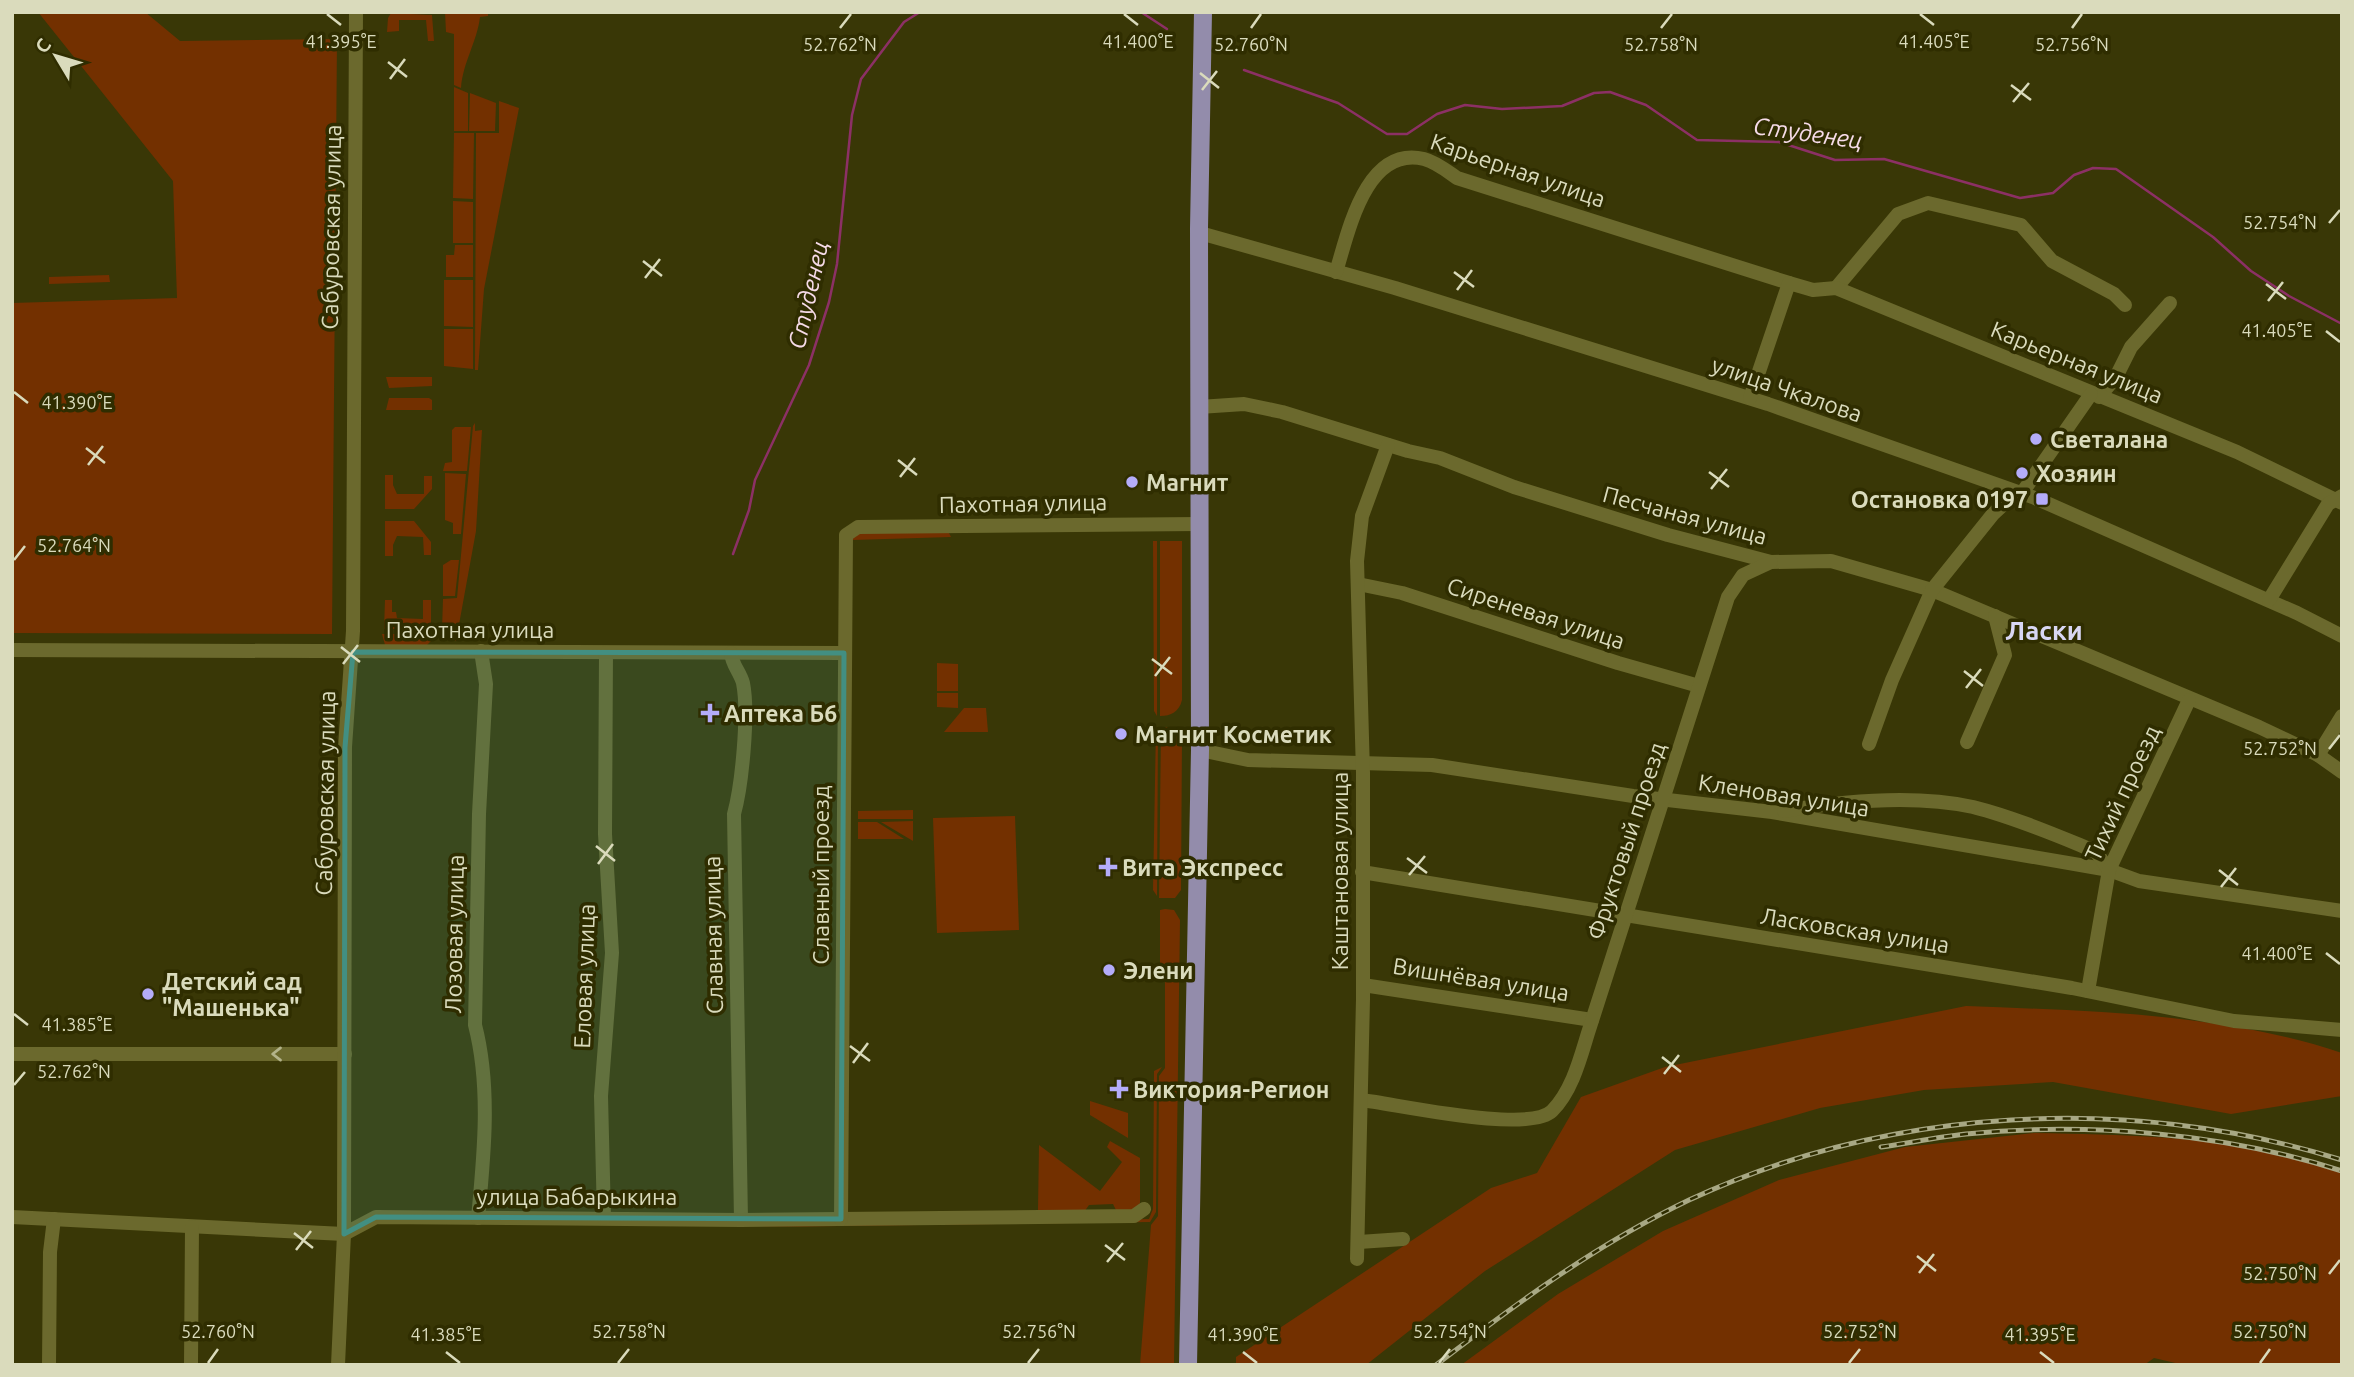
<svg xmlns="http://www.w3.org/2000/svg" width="2354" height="1377" viewBox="0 0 2354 1377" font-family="Ubuntu,sans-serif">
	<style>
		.green { fill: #733000 }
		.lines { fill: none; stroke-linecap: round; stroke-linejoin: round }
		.stream { stroke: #8c3065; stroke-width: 2.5 }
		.minor { stroke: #6b692d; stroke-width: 14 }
		.major { stroke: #938cab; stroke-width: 18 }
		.rail-casing { stroke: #a8a884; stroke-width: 5 }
		.rail { stroke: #2f2d00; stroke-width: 2.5; stroke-dasharray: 8; stroke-linecap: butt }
		.oneway { stroke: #b3b38a }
		.marked { fill: #428f82; fill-opacity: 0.2; stroke: #428f82; stroke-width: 5; stroke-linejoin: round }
		.ticks { fill: none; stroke: #dadbbc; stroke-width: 2.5 }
		.poi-dot { fill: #b4acf9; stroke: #2f2d00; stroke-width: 2.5 }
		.labels { text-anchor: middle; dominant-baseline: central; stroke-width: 7; stroke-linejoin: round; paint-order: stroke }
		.street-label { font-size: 23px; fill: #dadbbc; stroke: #2f2d00 }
		.poi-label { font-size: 23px; font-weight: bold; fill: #dadbbc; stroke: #2f2d00; text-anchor: start }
		.water-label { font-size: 24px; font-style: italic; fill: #f6dbe8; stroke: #2f2d00 }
		.quarter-label { font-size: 26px; font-weight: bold; fill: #d8d6f3; stroke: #2f2d00 }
		.ticks-label { font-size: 18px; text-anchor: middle; fill: #dadbbc; stroke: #2f2d00; stroke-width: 7; stroke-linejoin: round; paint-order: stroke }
	</style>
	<rect width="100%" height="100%" fill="#393706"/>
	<!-- green -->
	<g class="green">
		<polygon points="38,12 145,12 180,41 337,39 332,634 12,633 12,303 177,298 173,181"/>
		<path d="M445,12H488V16L480,17C477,42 463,62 461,88L454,85V34L446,32Z"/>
		<polygon points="391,13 432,15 434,41 428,41 426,20 399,20 399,31 387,32 388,18"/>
		<polygon points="454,87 468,93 468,131 454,131"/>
		<polygon points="470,93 496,103 495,131 469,131"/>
		<polygon points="499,101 519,108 484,289 478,370 475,370 476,133 499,133"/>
		<polygon points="454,133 474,133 473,199 453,198"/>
		<polygon points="453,201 473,202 473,243 453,243"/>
		<polygon points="455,245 473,245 473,277 446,277 446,255 454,255"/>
		<polygon points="109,275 110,282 49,284 49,277"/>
		<polygon points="444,280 473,280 473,327 444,326"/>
		<polygon points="444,329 473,329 473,369 444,366"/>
		<polygon points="386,377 432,377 432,386 389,388"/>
		<polygon points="389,398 429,398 432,400 432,410 386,410"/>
		<polygon points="475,423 475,431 482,430 476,531 456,641 442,630 443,599 457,598 473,426"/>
		<polygon points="455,427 471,427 467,471 443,471 445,463 452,462 452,430"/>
		<polygon points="445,473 466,474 461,534 453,534 453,523 445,520"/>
		<polygon points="385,475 393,475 393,485 397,494 424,494 424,476 432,476 432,489 414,509 385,509"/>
		<polygon points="385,521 414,521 431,542 431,555 424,555 423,537 397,536 393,545 393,556 385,556"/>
		<polygon points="854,532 949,533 951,537 853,540 850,539"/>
		<polygon points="1153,541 1157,541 1157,716 1154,711"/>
		<path d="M1160,541H1182V700C1179,712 1171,716 1160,716Z"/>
		<polygon points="451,560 459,560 455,596 443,596 443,565"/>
		<polygon points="385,600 392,600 392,612 396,612 397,618 423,619 423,600 431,600 431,629 384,629"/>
		<polygon points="382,634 433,634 433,639 426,646 385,645"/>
		<polygon points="937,663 958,664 958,691 937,691"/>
		<polygon points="937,693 958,693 958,708 937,707"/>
		<polygon points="964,708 986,708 988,732 944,732"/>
		<polygon points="1156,727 1158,728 1157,896 1153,890"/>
		<polygon points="1161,727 1173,728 1182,736 1181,890 1175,898 1159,898"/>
		<polygon points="913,810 913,819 858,819 858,811"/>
		<polygon points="1015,816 1019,930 937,933 933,818"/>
		<polygon points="913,821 913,841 881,822"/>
		<polygon points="858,822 877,822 904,839 858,839"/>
		<polygon points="1165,909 1174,910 1180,920 1174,1365 1140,1365 1151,1225 1158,1216 1159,1076 1165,1068 1165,972 1160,966 1160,910"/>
		<path d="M1966,1006C2092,1011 2222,1013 2342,1053V1096L2231,1114L2053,1082L1924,1090L1820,1108L1675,1150L1485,1271L1366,1365H1236V1357L1491,1188L1537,1173L1581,1097L1665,1067Z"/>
		<polygon points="1162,1067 1157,1074 1156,1212 1150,1222 755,1227 1149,1219 1153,1209 1154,1071"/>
		<polygon points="1090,1101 1128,1113 1128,1138 1090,1115"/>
		<path d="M2035,1133C2139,1135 2241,1137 2342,1169V1365H2184L2154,1358L2144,1365H1461L1558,1294L1663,1231L1779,1180L1905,1147Z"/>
		<polygon points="1110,1141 1140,1158 1140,1203 1136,1210 1116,1210 1113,1204 1089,1205 1084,1212 1038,1210 1039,1145 1100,1191 1122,1162 1107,1147"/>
	</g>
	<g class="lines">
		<!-- stream -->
		<g class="stream">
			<polyline points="1141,12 1167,29"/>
			<polyline points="1244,70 1338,103 1387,134 1407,134 1437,114 1465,105 1502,109 1562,106 1594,93 1610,92 1646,105 1697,140 1779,142 1835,160 1884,159 2020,198 2053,193 2074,175 2093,168 2116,169 2213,237 2251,271 2289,296 2342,324"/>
			<polyline points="733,554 749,510 755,480 809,365 829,302 837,264 852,115 861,79 904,22 920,12"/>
		</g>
		<!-- minor -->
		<g class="minor">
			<polyline points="1200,233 1395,288 1768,404 2035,498 2297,613 2342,636"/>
			<path d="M1336,272C1348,234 1365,145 1424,159C1436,162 1447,171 1457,178L1789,283"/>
			<polyline points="1836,288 1898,214 1928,203 2021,225 2052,261 2114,294 2125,305"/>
			<polyline points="2099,397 2116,377 2131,347 2170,303"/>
			<polyline points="1750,398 1789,283 1813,290 1836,288 2237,452 2342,503"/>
			<polyline points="1199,407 1244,404 1282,412 1408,451 1440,458 1514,487 1668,535 1771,562 1831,561 1932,590 2259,727 2318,755 2342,772"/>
			<polyline points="1358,584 1402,593 1618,663 1699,686"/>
			<polyline points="2269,600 2328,504 2342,496"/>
			<polyline points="12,650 844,653"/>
			<path d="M731,653C732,665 740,672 743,683C749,713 742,785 734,814L741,1220"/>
			<polyline points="1967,742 2005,655 1995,616"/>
			<polyline points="1869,744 1892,680 1932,590 1993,514 2006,502 2022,493 2091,394"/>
			<polyline points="1200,750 1248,760 1432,765 1633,796 1772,812 2109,870 2139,881 2342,911"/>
			<polyline points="2318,755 2342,716"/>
			<path d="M1784,811C1843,801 1913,794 1973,807C2009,816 2046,831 2080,845L2096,852L2109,870"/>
			<polyline points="1362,872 2072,988 2234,1021 2342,1030"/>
			<polyline points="1363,985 1592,1020"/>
			<polyline points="2088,991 2109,870 2189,700"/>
			<polyline points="12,1054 345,1054"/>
			<path d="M1361,1100C1397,1104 1528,1134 1552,1111C1572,1091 1580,1059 1588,1033L1728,597L1743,575L1771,562"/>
			<polyline points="12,1217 344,1234 376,1217 741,1220 1134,1216 1144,1209"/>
			<path d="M478,1218C484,1155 491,1087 475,1025L479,814L486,684L481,651"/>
			<polyline points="604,1218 601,1096 612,953 605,834 606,653"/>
			<polyline points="841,1219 846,535 858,527 1200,524"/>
			<polyline points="1359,1242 1403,1239"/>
			<polyline points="1357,1259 1363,999 1363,773 1357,561 1362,516 1388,445"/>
			<polyline points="49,1365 50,1252 54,1219"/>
			<polyline points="191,1365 192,1227"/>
			<polyline points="338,1365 344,1234 345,747 353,631 356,12"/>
		</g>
		<!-- major -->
		<polyline class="major" points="1188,1365 1200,750 1199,228 1203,12"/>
		<defs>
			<g id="rail">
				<path d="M1881,1147C1909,1143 1938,1137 1966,1134C2086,1122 2226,1133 2342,1171"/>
				<path d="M1436,1365C1517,1303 1597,1244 1689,1200C1891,1106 2129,1094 2342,1160"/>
			</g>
		</defs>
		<!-- rail casing -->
		<use href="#rail" class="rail-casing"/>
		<!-- rail -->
		<use href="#rail" class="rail"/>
	</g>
	<!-- one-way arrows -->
	<defs><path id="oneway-chevron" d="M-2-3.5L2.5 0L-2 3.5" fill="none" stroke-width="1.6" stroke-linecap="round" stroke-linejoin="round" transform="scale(1.75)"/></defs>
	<use class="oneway" href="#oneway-chevron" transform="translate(277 1054) rotate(180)"/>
	<!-- marked area -->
	<path class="marked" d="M353,652L844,653L841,1219L376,1217L344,1234L345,747Z"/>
	<!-- ticks -->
	<path class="ticks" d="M327,14L341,25M1124,14L1138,25M1920,14L1934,25M840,28L851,14M1251,28L1261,14M1661,28L1672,14M2072,28L2082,14M388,62L407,77M1200,73L1219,88M390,79L405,59M2011,85L2031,100M1202,90L1217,71M2013,102L2029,83M2329,223L2340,210M643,261L662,276M1454,272L1474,287M645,278L660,259M2266,284L2286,299M1457,290L1472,270M2268,301L2283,282M2326,331L2340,342M14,392L28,403M86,448L105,463M898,460L917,475M88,465L103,446M1709,472L1729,487M900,477L915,458M1711,489L1727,469M14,560L25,546M341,647L360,662M1152,659L1172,674M343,664L358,645M1964,671L1983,686M1155,676L1170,657M1966,688L1981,669M2329,749L2340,735M596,846L615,861M1407,858L1427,873M598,864L613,844M2219,870L2238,885M1409,875L1425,856M2221,887L2236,868M2326,953L2340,964M14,1014L28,1025M850,1046L870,1061M1662,1057L1681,1072M853,1063L868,1043M1664,1074L1679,1055M14,1085L25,1072M294,1233L313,1248M1105,1245L1125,1260M296,1250L311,1231M1917,1256L1936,1271M1107,1262L1123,1243M1919,1273L1934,1254M2329,1274L2340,1260M446,1352L460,1363M1243,1352L1257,1363M2040,1352L2054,1363M208,1363L218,1349M618,1363L629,1349M1028,1363L1039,1349M1439,1363L1450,1349M1849,1363L1860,1349M2260,1363L2270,1349"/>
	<!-- markers -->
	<g class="poi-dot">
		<circle cx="2036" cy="439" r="7"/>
		<circle cx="2022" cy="473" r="7"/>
		<circle cx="1132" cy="482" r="7"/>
		<rect x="2035" y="492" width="14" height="14" rx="3.5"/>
		<path d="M706.5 702.5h7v7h7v7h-7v7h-7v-7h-7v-7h7z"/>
		<circle cx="1121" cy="734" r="7"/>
		<path d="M1104.5 856.5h7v7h7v7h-7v7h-7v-7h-7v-7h7z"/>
		<circle cx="1109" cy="970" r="7"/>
		<circle cx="148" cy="994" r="7"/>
		<path d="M1115.5 1078.5h7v7h7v7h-7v7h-7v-7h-7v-7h7z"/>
	</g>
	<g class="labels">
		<!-- street labels -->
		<g class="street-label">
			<text transform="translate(1518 170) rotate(19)">Карьерная улица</text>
			<text transform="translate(331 227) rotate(-89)">Сабуровская улица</text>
			<text transform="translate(2077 362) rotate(22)">Карьерная улица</text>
			<text transform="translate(1787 389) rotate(19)">улица Чкалова</text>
			<text transform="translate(1023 503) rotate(-1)">Пахотная улица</text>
			<text transform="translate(1685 515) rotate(15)">Песчаная улица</text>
			<text transform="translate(1536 613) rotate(18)">Сиреневая улица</text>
			<text x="470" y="629">Пахотная улица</text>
			<text transform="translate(325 793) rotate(-89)">Сабуровская улица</text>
			<text transform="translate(2122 793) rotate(-65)">Тихий проезд</text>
			<text transform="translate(1784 795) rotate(9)">Кленовая улица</text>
			<text transform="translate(1626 841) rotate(-72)">Фруктовый проезд</text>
			<text transform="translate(1339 871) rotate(-90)">Каштановая улица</text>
			<text transform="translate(820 875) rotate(-90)">Славный проезд</text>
			<text transform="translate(1855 930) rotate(9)">Ласковская улица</text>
			<text transform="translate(454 934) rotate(-89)">Лозовая улица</text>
			<text transform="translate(713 935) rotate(-91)">Славная улица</text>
			<text transform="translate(584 976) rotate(-88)">Еловая улица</text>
			<text transform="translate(1481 979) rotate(9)">Вишнёвая улица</text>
			<text x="577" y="1196">улица Бабарыкина</text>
		</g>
		<!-- poi labels -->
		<g class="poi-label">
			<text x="2050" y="439">Светалана</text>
			<text x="2036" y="473">Хозяин</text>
			<text x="1146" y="482">Магнит</text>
			<text x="2028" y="499" text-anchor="end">Остановка 0197</text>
			<text x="724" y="713">Аптека Б6</text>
			<text x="1135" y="734">Магнит Косметик</text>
			<text x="1122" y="867">Вита Экспресс</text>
			<text x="1123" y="970">Элени</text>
			<text x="162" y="981">Детский сад<tspan x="162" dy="26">"Машенька"</tspan></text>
			<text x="1133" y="1089">Виктория-Регион</text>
		</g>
		<!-- water labels -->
		<g class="water-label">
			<text transform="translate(1808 133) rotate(8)">Студенец</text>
			<text transform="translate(808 295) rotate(-77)">Студенец</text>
		</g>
		<!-- quarter labels -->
		<g class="quarter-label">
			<text x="2044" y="630">Ласки</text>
		</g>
	</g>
	<g class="ticks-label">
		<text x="341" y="48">41.395°E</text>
		<text x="1138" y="48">41.400°E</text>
		<text x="1934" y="48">41.405°E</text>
		<text x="840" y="51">52.762°N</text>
		<text x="1251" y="51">52.760°N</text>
		<text x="1661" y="51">52.758°N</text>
		<text x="2072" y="51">52.756°N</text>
		<text x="2280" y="229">52.754°N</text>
		<text x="2277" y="337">41.405°E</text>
		<text x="77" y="409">41.390°E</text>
		<text x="74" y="552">52.764°N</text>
		<text x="2280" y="755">52.752°N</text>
		<text x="2277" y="960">41.400°E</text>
		<text x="77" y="1031">41.385°E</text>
		<text x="74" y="1078">52.762°N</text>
		<text x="2280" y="1280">52.750°N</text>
		<text x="218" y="1338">52.760°N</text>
		<text x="629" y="1338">52.758°N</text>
		<text x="1039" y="1338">52.756°N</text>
		<text x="1450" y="1338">52.754°N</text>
		<text x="1860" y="1338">52.752°N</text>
		<text x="2270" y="1338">52.750°N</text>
		<text x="446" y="1341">41.385°E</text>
		<text x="1243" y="1341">41.390°E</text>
		<text x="2040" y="1341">41.395°E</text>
	</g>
	<!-- border -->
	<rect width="2354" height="1377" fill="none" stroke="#dadbbc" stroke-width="28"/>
	<!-- north arrow -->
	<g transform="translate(56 56) rotate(308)" stroke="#2f2d00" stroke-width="5" paint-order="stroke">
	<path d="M0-5L12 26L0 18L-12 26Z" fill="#dadbbc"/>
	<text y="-10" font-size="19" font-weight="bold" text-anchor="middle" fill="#dadbbc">С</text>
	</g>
</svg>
